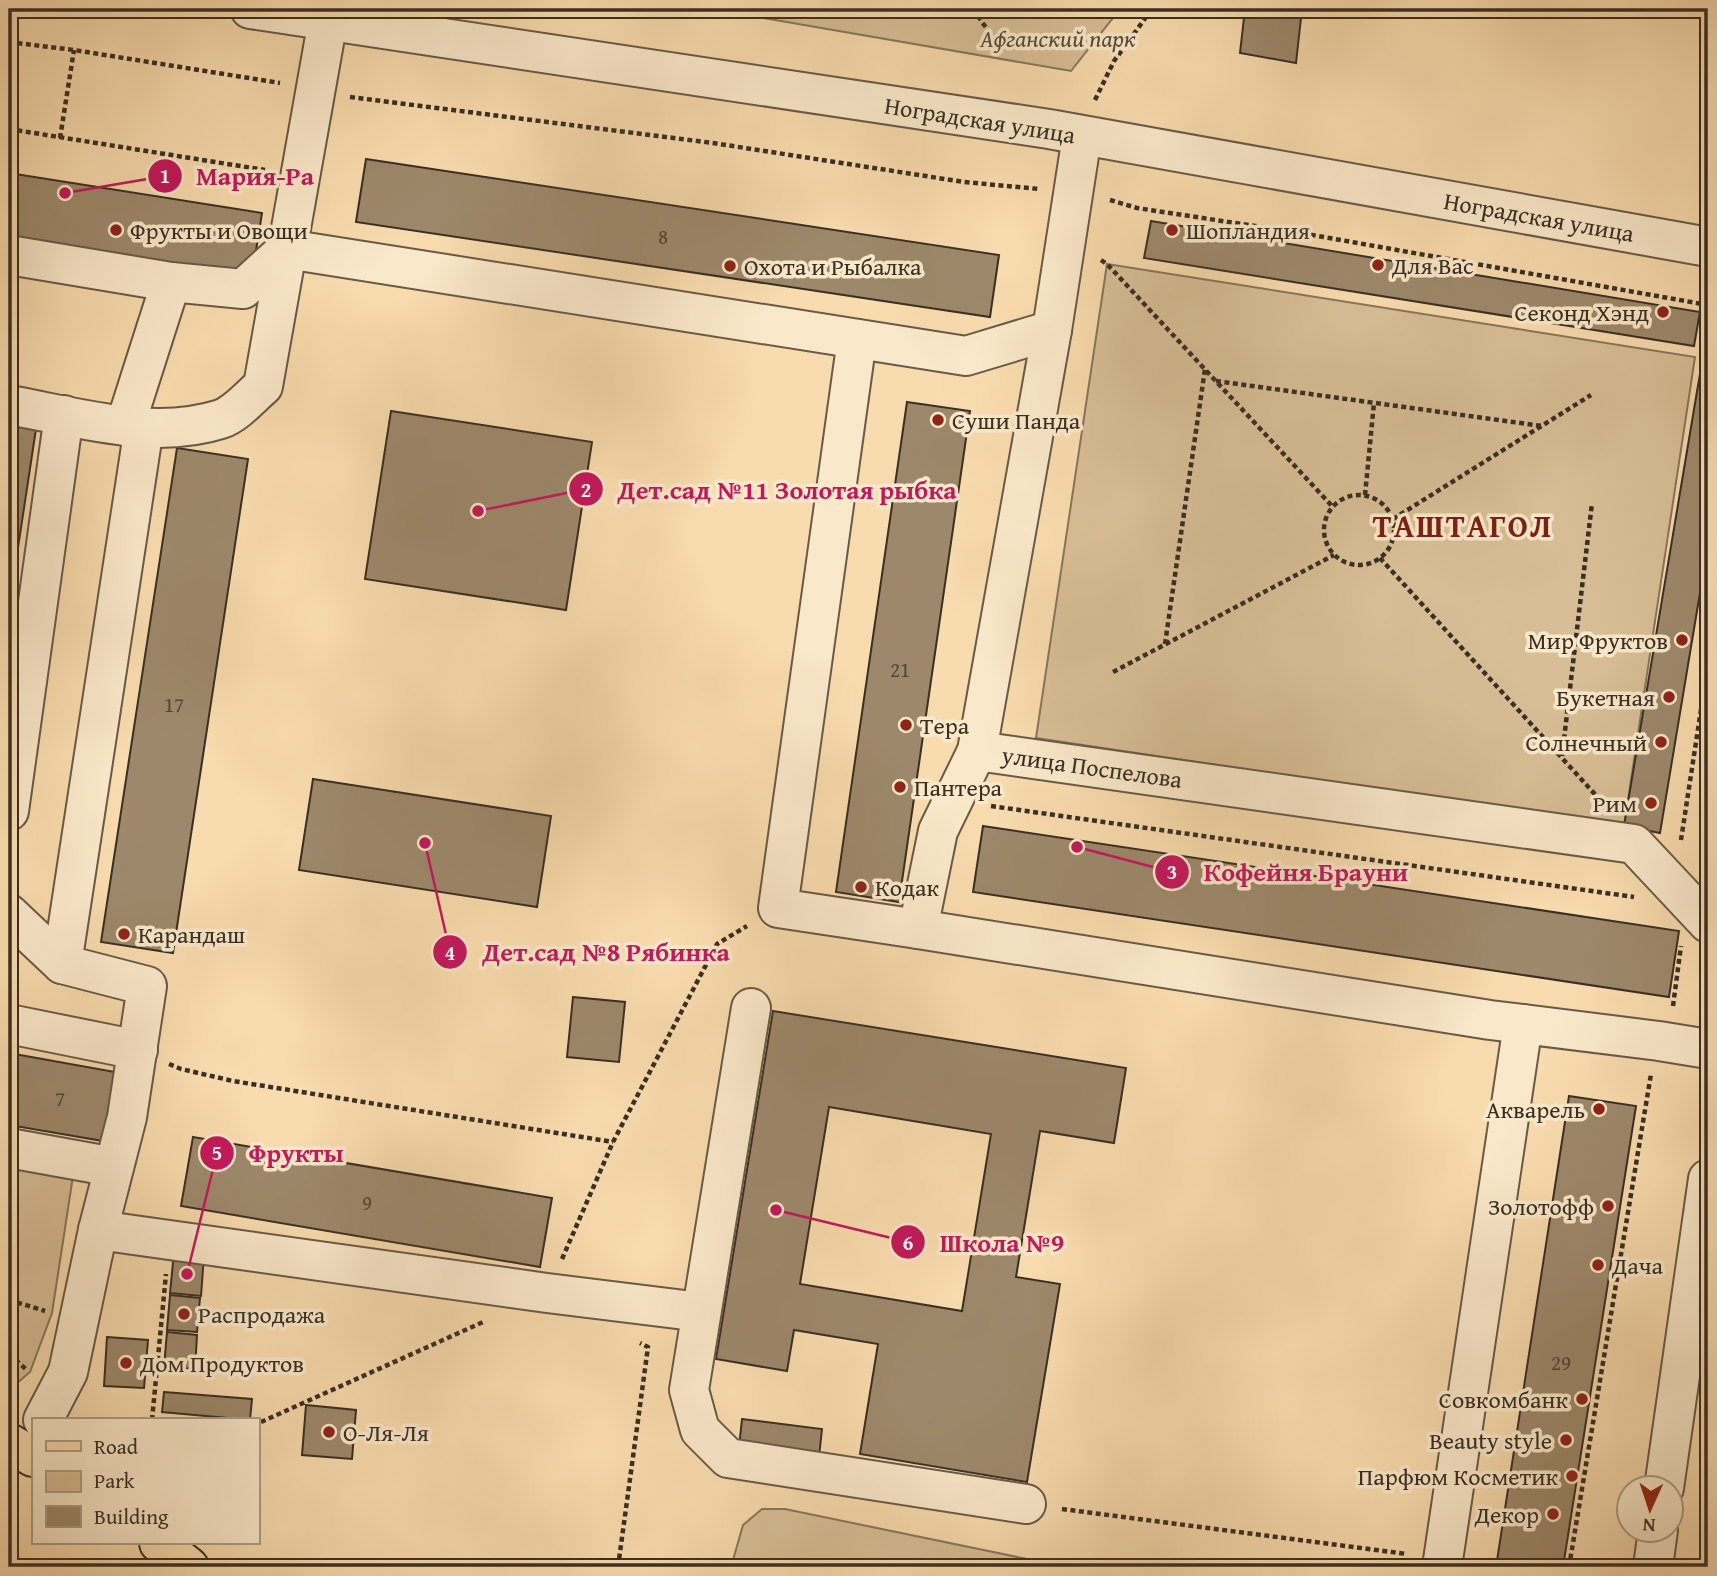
<svg xmlns="http://www.w3.org/2000/svg" width="1717" height="1576" viewBox="0 0 1717 1576" font-family="'Gentium Book Plus',serif">
	<style>
		.green { fill: #d8be96; stroke: #89765c; stroke-width: 2 }
		.building { fill: #9d886b; stroke: #3a2f23; stroke-width: 2; fill-rule: evenodd }
		.lines { fill: none; stroke-linecap: round; stroke-linejoin: round }
		.minor-casing { stroke: #6a5a46; stroke-width: 42 }
		.major-casing { stroke: #3a2f23; stroke-width: 42 }
		.path { stroke: #3a2f23; stroke-width: 4.5; stroke-dasharray: 5 3.5; stroke-linecap: butt }
		.minor { stroke: #fae8ca; stroke-width: 38 }
		.major { stroke: #f8dbae; stroke-width: 38 }
		.poi-dot { fill: #8f2418; stroke: #fae8ca; stroke-width: 2.5 }
		.labels { text-anchor: middle; dominant-baseline: central; stroke-width: 7; stroke-linejoin: round; paint-order: stroke }
		.number-label { font-size: 21px; fill: #534535 }
		.park-label { font-size: 24px; font-style: italic; fill: #5a4c3a; stroke: #fae8ca }
		.street-label { font-size: 24px; fill: #3a2f23; stroke: #fae8ca }
		.poi-label { font-size: 24px; fill: #3a2f23; stroke: #fae8ca; text-anchor: start }
		.district-label { font-size: 32px; font-weight: bold; letter-spacing: 2px; fill: #7a1f14; stroke: #fae8ca }
		.leader { fill: none; stroke: #c2185b; stroke-width: 2.5 }
		.callout-dot { fill: #c2185b; stroke: #fae8ca; stroke-width: 2.5 }
		.mark-label { font-size: 21px; text-anchor: middle; font-weight: bold; fill: #fff }
		.callout-label { font-size: 26px; text-anchor: middle; font-weight: bold; fill: #c2185b; stroke: #fae8ca; stroke-width: 7; stroke-linejoin: round; paint-order: stroke }
	</style>
	<rect width="100%" height="100%" fill="#f8dbae"/>
	<filter id="stains"><feTurbulence type="fractalNoise" baseFrequency=".00286" numOctaves="4"/><feColorMatrix values="0 0 0 0 .2 0 0 0 0 .09 0 0 0 0 .02 0 0 0 .5 -.17"/></filter>
	<radialGradient id="worn" r=".72"><stop offset=".6" stop-color="#630" stop-opacity="0"/><stop offset="1" stop-color="#630" stop-opacity=".3"/></radialGradient>
	<!-- green -->
	<g class="green">
		<polygon points="711,9 1120,9 1071,71"/>
		<polygon points="1107,264 1695,357 1624,826 1036,738"/>
		<polygon points="9,1164 73,1176 52,1313 30,1372 9,1390"/>
		<polygon points="762,1509 785,1509 1027,1559 1032,1567 731,1567 743,1525"/>
	</g>
	<!-- building -->
	<g class="building">
		<polygon points="1245,9 1302,9 1296,63 1240,53"/>
		<polygon points="366,159 999,255 990,317 356,222"/>
		<polygon points="9,173 262,213 252,276 9,238"/>
		<polygon points="1151,221 1700,312 1694,346 1144,258"/>
		<polygon points="1708,326 1708,545 1660,833 1624,826"/>
		<polygon points="907,402 970,411 899,902 836,892"/>
		<polygon points="391,411 592,442 566,610 365,579"/>
		<polygon points="9,425 36,429 9,607"/>
		<polygon points="177,448 248,459 173,953 101,942"/>
		<polygon points="313,779 551,816 537,907 299,870"/>
		<polygon points="983,826 1679,931 1669,997 973,892"/>
		<polygon points="573,997 625,1002 619,1062 567,1057"/>
		<path d="M773,1011L1126,1068L1114,1143L1040,1131L1016,1277L1060,1284L1027,1482L860,1454L878,1344L794,1330L787,1371L716,1359ZM829,1107L991,1134L962,1311L800,1284Z"/>
		<polygon points="9,1053 115,1072 103,1141 9,1125"/>
		<polygon points="1569,1096 1636,1106 1563,1567 1496,1567"/>
		<polygon points="193,1137 552,1198 540,1267 181,1206"/>
		<polygon points="174,1252 204,1255 201,1296 170,1293"/>
		<polygon points="170,1295 200,1298 197,1332 167,1330"/>
		<polygon points="167,1332 197,1335 195,1369 164,1367"/>
		<polygon points="107,1337 148,1340 144,1388 104,1386"/>
		<polygon points="164,1392 252,1399 250,1420 162,1412"/>
		<polygon points="306,1405 356,1410 352,1459 302,1455"/>
		<polygon points="742,1419 822,1429 819,1457 739,1447"/>
	</g>
	<g class="lines">
		<defs>
			<g id="minor">
				<polyline points="250,9 1049,129 1708,247"/>
				<polyline points="1082,136 1052,330 977,751 1634,844 1708,923"/>
				<polyline points="287,249 966,356 1052,330"/>
				<polyline points="9,255 171,282"/>
				<polyline points="857,339 778,908 918,929 938,831 977,751"/>
				<path d="M9,405C77,417 153,441 221,419C236,414 251,396 263,386L328,20"/>
				<polyline points="125,426 171,282 243,289 287,249"/>
				<polyline points="9,811 64,415"/>
				<polyline points="9,914 62,964"/>
				<polyline points="918,929 1490,1020 1659,1041 1708,1049"/>
				<polyline points="751,1008 689,1390 700,1430 728,1458 1026,1504"/>
				<polyline points="9,1024 138,1050"/>
				<polyline points="9,1148 114,1167"/>
				<polyline points="98,1230 547,1293 701,1312"/>
				<polyline points="43,1420 68,1372 98,1230 127,1117 147,986 62,964 144,427"/>
				<polyline points="1664,1488 1708,1179"/>
				<polyline points="1442,1567 1523,1024"/>
				<polyline points="1653,1567 1658,1530"/>
			</g>
			<g id="major">
				<polyline points="9,1443 33,1457"/>
				<polyline points="159,1543 189,1567"/>
			</g>
		</defs>
		<!-- minor casing -->
		<use href="#minor" class="minor-casing"/>
		<!-- major casing -->
		<use href="#major" class="major-casing"/>
		<!-- path -->
		<g class="path">
			<polyline points="973,9 1001,49"/>
			<polyline points="9,42 74,50 280,83"/>
			<polyline points="350,97 713,143 964,182 1039,189"/>
			<polyline points="1095,100 1114,61 1152,9"/>
			<polyline points="9,129 265,170"/>
			<polyline points="60,138 74,50"/>
			<polyline points="1110,200 1137,208 1301,233 1708,305"/>
			<polyline points="1101,260 1107,264 1332,506"/>
			<polyline points="1216,381 1542,426"/>
			<polyline points="1365,495 1374,403"/>
			<circle cx="1359" cy="530" r="35"/>
			<polyline points="1393,519 1591,395"/>
			<polyline points="1380,558 1602,802"/>
			<polyline points="1165,644 1205,369"/>
			<polyline points="1113,672 1334,555"/>
			<polyline points="1562,756 1592,503"/>
			<polyline points="991,806 1634,897"/>
			<polyline points="1681,840 1708,664"/>
			<polyline points="1673,1006 1681,946"/>
			<polyline points="169,1064 181,1069 233,1081 613,1142"/>
			<polyline points="562,1259 613,1142 717,944 747,926"/>
			<polyline points="9,1300 45,1311"/>
			<polyline points="9,1354 28,1371"/>
			<polyline points="152,1420 166,1274"/>
			<polyline points="261,1422 483,1322"/>
			<polyline points="1062,1509 1407,1554"/>
			<polyline points="618,1567 648,1347 640,1343"/>
			<polyline points="1569,1567 1651,1074"/>
		</g>
		<!-- minor -->
		<use href="#minor" class="minor"/>
		<!-- major -->
		<use href="#major" class="major"/>
	</g>
	<!-- markers -->
	<g class="poi-dot">
		<circle cx="116" cy="230" r="7"/>
		<circle cx="1172" cy="230" r="7"/>
		<circle cx="1378" cy="265" r="7"/>
		<circle cx="730" cy="266" r="7"/>
		<circle cx="1663" cy="312" r="7"/>
		<circle cx="938" cy="420" r="7"/>
		<circle cx="1682" cy="640" r="7"/>
		<circle cx="1669" cy="697" r="7"/>
		<circle cx="906" cy="725" r="7"/>
		<circle cx="1661" cy="742" r="7"/>
		<circle cx="900" cy="787" r="7"/>
		<circle cx="1651" cy="803" r="7"/>
		<circle cx="861" cy="887" r="7"/>
		<circle cx="124" cy="934" r="7"/>
		<circle cx="1599" cy="1109" r="7"/>
		<circle cx="1608" cy="1206" r="7"/>
		<circle cx="1598" cy="1265" r="7"/>
		<circle cx="184" cy="1314" r="7"/>
		<circle cx="126" cy="1363" r="7"/>
		<circle cx="1582" cy="1399" r="7"/>
		<circle cx="329" cy="1432" r="7"/>
		<circle cx="1566" cy="1440" r="7"/>
		<circle cx="1572" cy="1476" r="7"/>
		<circle cx="1553" cy="1514" r="7"/>
	</g>
	<g class="labels">
		<!-- number labels -->
		<g class="number-label">
			<text x="663" y="236">8</text>
			<text x="900" y="669">21</text>
			<text x="174" y="704">17</text>
			<text x="60" y="1098">7</text>
			<text x="367" y="1202">9</text>
			<text x="1561" y="1362">29</text>
		</g>
		<!-- park labels -->
		<g class="park-label">
			<text x="1058" y="38">Афганский парк</text>
		</g>
		<!-- street labels -->
		<g class="street-label">
			<text transform="translate(980 120) rotate(9)">Ноградская улица</text>
			<text transform="translate(1539 217) rotate(10)">Ноградская улица</text>
			<text transform="translate(1092 767) rotate(8)">улица Поспелова</text>
		</g>
		<!-- poi labels -->
		<g class="poi-label">
			<text x="130" y="230">Фрукты и Овощи</text>
			<text x="1186" y="230">Шопландия</text>
			<text x="1392" y="265">Для Вас</text>
			<text x="744" y="266">Охота и Рыбалка</text>
			<text x="1649" y="312" text-anchor="end">Секонд Хэнд</text>
			<text x="952" y="420">Суши Панда</text>
			<text x="1668" y="640" text-anchor="end">Мир Фруктов</text>
			<text x="1655" y="697" text-anchor="end">Букетная</text>
			<text x="920" y="725">Тера</text>
			<text x="1647" y="742" text-anchor="end">Солнечный</text>
			<text x="914" y="787">Пантера</text>
			<text x="1637" y="803" text-anchor="end">Рим</text>
			<text x="875" y="887">Кодак</text>
			<text x="138" y="934">Карандаш</text>
			<text x="1585" y="1109" text-anchor="end">Акварель</text>
			<text x="1594" y="1206" text-anchor="end">Золотофф</text>
			<text x="1612" y="1265">Дача</text>
			<text x="198" y="1314">Распродажа</text>
			<text x="140" y="1363">Дом Продуктов</text>
			<text x="1568" y="1399" text-anchor="end">Совкомбанк</text>
			<text x="343" y="1432">О-Ля-Ля</text>
			<text x="1552" y="1440" text-anchor="end">Beauty style</text>
			<text x="1558" y="1476" text-anchor="end">Парфюм Косметик</text>
			<text x="1539" y="1514" text-anchor="end">Декор</text>
		</g>
		<!-- district labels -->
		<g class="district-label">
			<text x="1463" y="525">ТАШТАГОЛ</text>
		</g>
	</g>
	<!-- callouts -->
	<path class="leader" d="M65 193L165 176M478 511L586 489M1077 847L1172 872M425 843L450 952M187 1274L217 1153M776 1210L908 1242"/>
	<g class="callout-dot">
		<circle cx="65" cy="193" r="7"/>
		<circle cx="478" cy="511" r="7"/>
		<circle cx="1077" cy="847" r="7"/>
		<circle cx="425" cy="843" r="7"/>
		<circle cx="187" cy="1274" r="7"/>
		<circle cx="776" cy="1210" r="7"/>
		<circle cx="165" cy="176" r="18"/>
		<circle cx="586" cy="489" r="18"/>
		<circle cx="1172" cy="872" r="18"/>
		<circle cx="450" cy="952" r="18"/>
		<circle cx="217" cy="1153" r="18"/>
		<circle cx="908" cy="1242" r="18"/>
	</g>
	<g class="mark-label">
		<text x="165" y="183">1</text>
		<text x="586" y="497">2</text>
		<text x="1172" y="879">3</text>
		<text x="450" y="960">4</text>
		<text x="217" y="1160">5</text>
		<text x="908" y="1250">6</text>
	</g>
	<g class="callout-label">
		<text x="255" y="185">Мария-Ра</text>
		<text x="787" y="499">Дет.сад №11 Золотая рыбка</text>
		<text x="1306" y="881">Кофейня Брауни</text>
		<text x="606" y="961">Дет.сад №8 Рябинка</text>
		<text x="296" y="1162">Фрукты</text>
		<text x="1002" y="1252">Школа №9</text>
	</g>
	<!-- margin -->
	<rect width="1717" height="1576" fill="none" stroke="#f8dbae" stroke-width="35"/>
	<rect x="10" y="10" width="1696" height="1555" fill="none" stroke="#3a2f23" stroke-width="3.5"/>
	<rect x="18" y="18" width="1682" height="1541" fill="none" stroke="#3a2f23" stroke-width="2"/>
	<!-- legend -->
	<rect x="32" y="1418" width="228" height="126" fill="#fae8ca" stroke="#ad9e87" stroke-width="2"/>
	<rect x="46" y="1441" width="35" height="10" fill="#f8dbae" stroke="#ad9e87" stroke-width="2"/>
	<text x="94" y="1454" font-size="21" fill="#3a2f23">Road</text>
	<rect x="46" y="1471" width="35" height="21" fill="#d8be96" stroke="#ad9e87" stroke-width="2"/>
	<text x="94" y="1488" font-size="21" fill="#3a2f23">Park</text>
	<rect x="46" y="1506" width="35" height="21" fill="#9d886b" stroke="#ad9e87" stroke-width="2"/>
	<text x="94" y="1524" font-size="21" fill="#3a2f23">Building</text>
	<!-- north arrow -->
	<g transform="translate(1650 1509) rotate(183)"><circle r="33" fill="#fae8ca" stroke="#ad9e87" stroke-width="2"/>
	<path d="M0-5L12 26L0 18L-12 26Z" fill="#8f2418"/>
	<text y="-10" font-size="19" font-weight="bold" text-anchor="middle" fill="#3a2f23">N</text>
	</g>
	<rect width="100%" height="100%" filter="url(#stains)"/>
	<rect width="100%" height="100%" fill="url(#worn)"/>
</svg>
